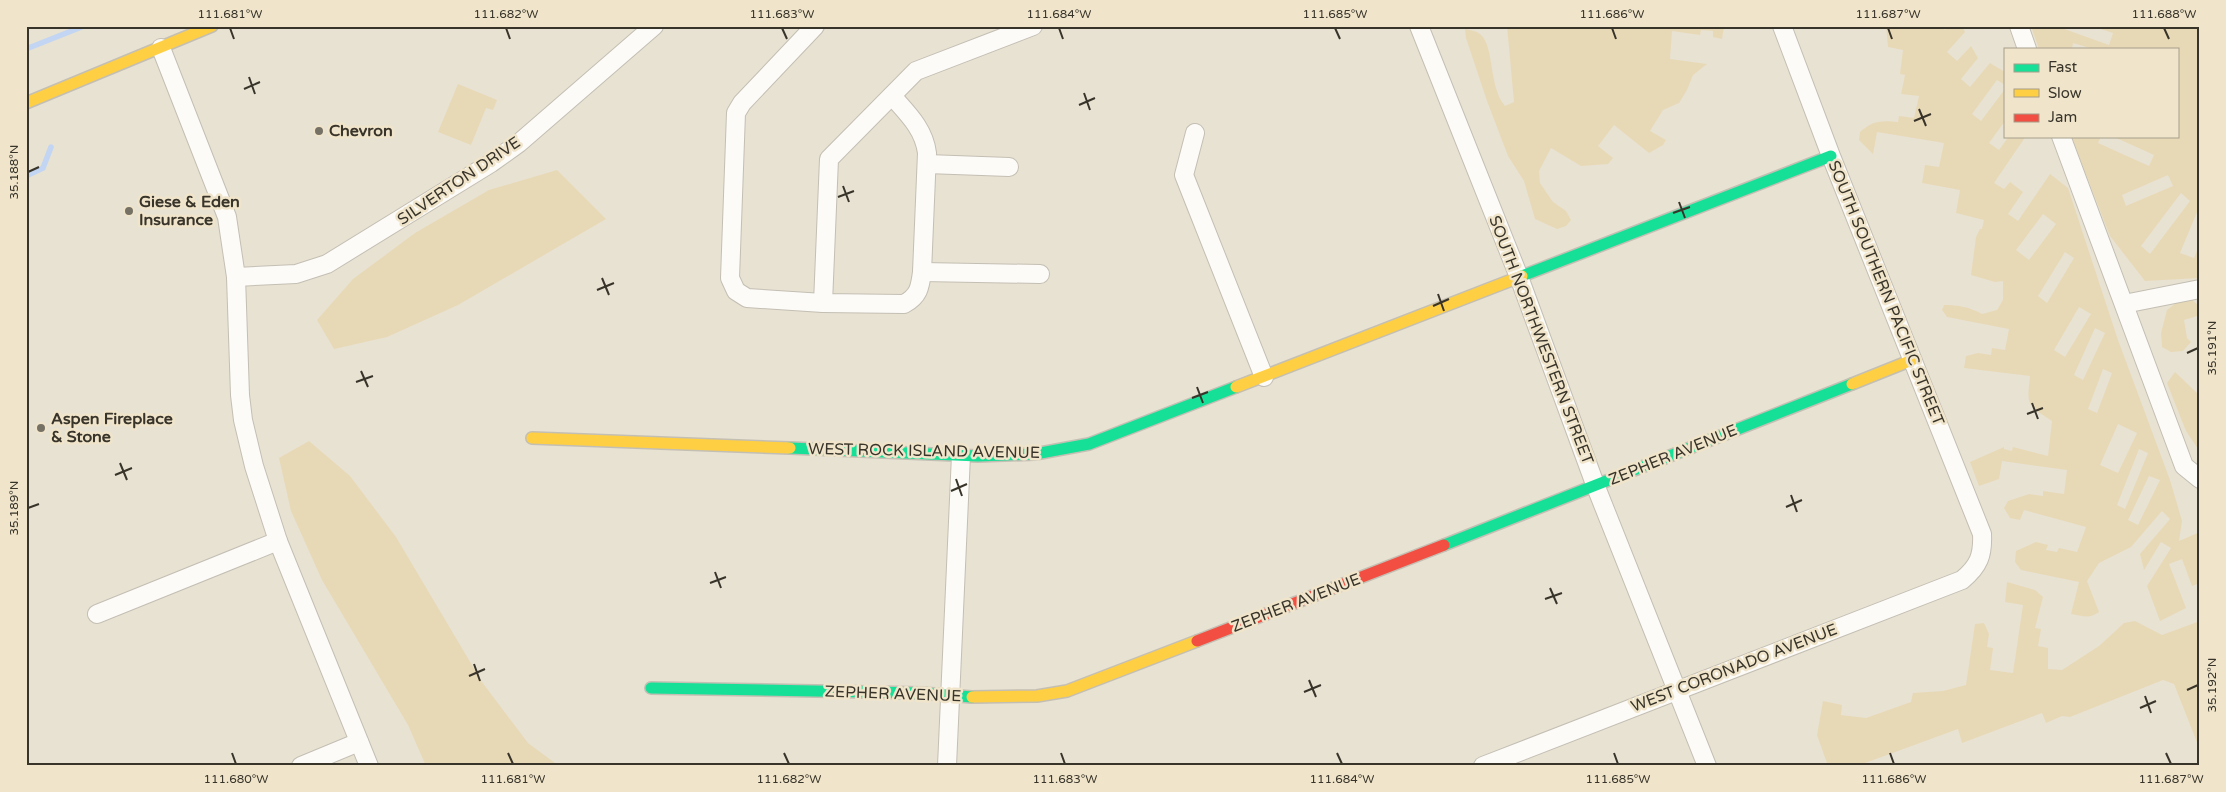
<svg xmlns="http://www.w3.org/2000/svg" width="2226" height="792" viewBox="0 0 2226 792" font-family="'Varela Round',sans-serif">
	<style>
		.green { fill: #e8d9b6; fill-rule: evenodd }
		.lines { fill: none; stroke-linecap: round; stroke-linejoin: round }
		.stream { stroke: #c2d5f2; stroke-width: 5.5 }
		.street-casing { stroke: #c4bfb3; stroke-width: 20 }
		.fast-casing { stroke: #c4bfb3; stroke-width: 14 }
		.slow-casing { stroke: #c4bfb3; stroke-width: 14 }
		.jam-casing { stroke: #c4bfb3; stroke-width: 14 }
		.street { stroke: #fcfbf8; stroke-width: 18 }
		.fast { stroke: #16e098; stroke-width: 11 }
		.slow { stroke: #ffcf43; stroke-width: 11 }
		.jam { stroke: #f24e42; stroke-width: 11 }
		.ticks { fill: none; stroke: #38342a; stroke-width: 2 }
		.poi-dot { fill: #767165; stroke: #f0e5cb; stroke-width: 2 }
		.labels { text-anchor: middle; dominant-baseline: central; stroke-width: 5; stroke-linejoin: round; paint-order: stroke }
		.poi-label { font-size: 16px; font-weight: bold; fill: #38342a; stroke: #f0e5cb; text-anchor: start }
		.street-label { font-size: 16px; fill: #38342a; stroke: #f0e5cb }
		.neatline { fill: none; stroke: #38342a; stroke-width: 2 }
		.ticks-label { font-size: 12px; text-anchor: middle; fill: #38342a }
	</style>
	<rect width="100%" height="100%" fill="#e8e2d3"/>
	<!-- green -->
	<g class="green">
		<path d="M1507,26H1724L1722,39L1713,37V31L1701,30L1700,35L1672,31L1670,59L1707,64L1693,75L1687,90L1679,103L1663,110L1650,131L1666,140L1663,145L1649,153L1614,125L1598,146L1613,158L1608,164L1581,166L1551,148L1539,171L1540,183L1553,202L1566,211L1571,220L1566,226L1557,229L1535,219L1524,181L1508,156L1487,101L1466,38L1465,29C1470,30 1476,31 1480,34C1495,46 1488,86 1505,106L1514,102Z"/>
		<path d="M1886,26H1917L1919,28L1921,26H1941L1945,30L1949,26H1962L1965,32L1947,52L1957,61L1971,46L1978,58L1961,79L1970,87L1990,63L2005,72V85L1997,80L1972,114L1981,121L2005,89V121L1989,143L1999,150L2009,136H2026L1994,183L2004,189L2010,182L2023,192L2008,214L2018,221L2050,174L2068,188L2118,340L2170,480L2182,521L2179,541L2200,532V556L2198,557L2200,562V583L2192,586L2182,559L2169,564L2186,608L2160,621L2147,586L2171,548L2161,542L2144,570L2140,554L2170,519L2162,511L2131,547L2099,563L2087,581L2099,612C2090,619 2082,616 2071,614L2079,582L2021,570L2015,562L2016,551L2036,542L2048,545L2046,550L2057,552L2059,548L2077,552L2086,527L2024,510L2020,520L2010,518L2004,508L2008,501L2029,494L2043,496V491L2064,494L2067,470L2002,461L1999,479L1979,486L1970,462L2004,447V449L2012,451L2013,447L2048,456L2052,421C2026,403 2027,407 2030,376L1964,368L1966,356L1978,353L1991,355L1992,348L2005,350L2009,329L1947,317L1942,310L1944,305C1959,305 1969,307 1982,314L1997,310L2003,300V281L1995,282L1971,275L1976,237L1980,229H1982L1984,220L1956,213L1960,190L1922,183L1925,165L1939,167L1944,143L1877,132L1873,154L1859,140L1860,132C1872,121 1881,120 1898,122L1899,116L1914,118L1919,96L1901,94L1905,75L1900,74L1903,50L1888,47ZM2043,214L2056,224L2029,260L2016,250ZM2065,252L2074,258L2047,303L2038,296ZM2079,307L2091,314L2065,357L2054,350ZM2095,328L2105,333L2083,380L2074,375ZM2103,369L2112,373L2097,413L2088,409ZM2118,424L2137,433L2118,473L2100,465ZM2139,449L2148,453L2125,509L2117,505ZM2149,476L2160,480L2138,525L2128,520Z"/>
		<path d="M2031,26H2056L2109,45L2113,33L2091,26H2200V205L2180,253L2194,258L2200,244V278L2145,281L2110,236L2071,136H2101L2098,143L2149,166L2154,155L2112,136H2177V49H2093L2073,43L2072,49H2039ZM2168,175L2173,186L2126,206L2122,195ZM2181,193L2190,201L2150,254L2141,246Z"/>
		<polygon points="458,84 497,100 493,110 486,108 471,145 438,132"/>
		<polygon points="557,170 606,219 458,305 387,337 334,349 317,320 353,279 415,233 489,190"/>
		<polygon points="2180,300 2192,300 2199,306 2197,316 2184,320 2187,338 2191,342 2183,351 2171,352 2162,347 2161,333 2167,310"/>
		<polygon points="2175,372 2200,396 2200,452 2186,431 2167,383"/>
		<polygon points="309,441 350,476 396,537 482,682 528,743 559,766 426,766 408,725 322,580 291,511 279,458"/>
		<polygon points="2007,582 2035,590 2043,597 2035,628 2041,629 2038,646 2048,648 2048,669 2062,670 2099,646 2124,623 2135,621 2162,635 2200,621 2200,750 2174,684 2163,680 2070,717 2062,716 2046,723 2042,713 1962,743 1958,729 1865,763 1866,766 1828,766 1817,735 1823,701 1842,705 1841,715 1866,718 1911,702 1913,693 1943,691 1966,685 1975,624 1984,623 1989,634 1987,647 1993,648 1990,670 2013,673 2023,605 2005,602"/>
	</g>
	<g class="lines">
		<!-- stream -->
		<g class="stream">
			<polyline points="26,49 84,26"/>
			<polyline points="26,176 43,168 51,147"/>
		</g>
		<defs>
			<g id="street">
				<path d="M815,26L742,103L736,113L730,278L736,291L747,298L823,303L904,304C919,296 920,287 922,272L927,153C924,129 908,114 892,96"/>
				<polyline points="1419,26 1519,277 1596,487 1707,766"/>
				<polyline points="2019,26 2027,49"/>
				<polyline points="161,48 227,217 236,277 240,395 243,420 254,466 278,541 369,766"/>
				<polyline points="1195,133 1184,175 1264,377"/>
				<polyline points="2061,136 2184,466 2200,479"/>
				<polyline points="927,164 1009,167"/>
				<polyline points="922,272 1040,274"/>
				<polyline points="236,277 296,274 327,264 491,163 519,143 654,26"/>
				<polyline points="823,303 829,159 916,71 1033,26"/>
				<polyline points="2124,304 2200,289"/>
				<polyline points="97,614 278,541"/>
				<polyline points="301,766 359,742"/>
				<polyline points="947,766 961,455"/>
				<path d="M1483,766L1962,580C1979,566 1983,555 1982,534L1831,156L1782,26"/>
			</g>
			<g id="fast">
				<polyline points="1522,276 1831,156"/>
				<polyline points="790,448 978,456 1035,454 1089,444 1236,387"/>
				<polyline points="1444,545 1852,384"/>
				<polyline points="651,688 921,693 972,697"/>
			</g>
			<g id="slow">
				<polyline points="26,103 212,26"/>
				<polyline points="1852,384 1912,360"/>
				<polyline points="1236,387 1522,276"/>
				<polyline points="532,438 790,448"/>
				<polyline points="972,697 1037,696 1067,691 1197,641"/>
			</g>
			<polyline id="jam" points="1197,641 1444,545"/>
		</defs>
		<!-- street casing -->
		<use href="#street" class="street-casing"/>
		<!-- fast casing -->
		<use href="#fast" class="fast-casing"/>
		<!-- slow casing -->
		<use href="#slow" class="slow-casing"/>
		<!-- jam casing -->
		<use href="#jam" class="jam-casing"/>
		<!-- street -->
		<use href="#street" class="street"/>
		<!-- fast -->
		<use href="#fast" class="fast"/>
		<!-- slow -->
		<use href="#slow" class="slow"/>
		<!-- jam -->
		<use href="#jam" class="jam"/>
	</g>
	<!-- ticks -->
	<path class="ticks" d="M230,28L234,39M506,28L510,39M782,28L787,39M1059,28L1063,39M1335,28L1340,39M1612,28L1616,39M1888,28L1892,39M2164,28L2169,39M249,77L255,94M244,89L260,82M1084,93L1090,110M1079,105L1095,98M1919,109L1926,126M1914,121L1931,114M28,172L39,167M843,186L849,202M838,197L854,191M1679,202L1685,218M1673,213L1690,207M602,278L609,295M597,290L614,283M1438,294L1444,311M1433,306L1449,299M2187,353L2198,348M361,371L368,387M356,382L373,376M1197,387L1203,403M1192,398L1208,392M2032,403L2038,419M2027,414L2043,408M120,463L127,480M115,475L132,468M956,479L962,496M951,491L967,484M1791,495L1797,512M1786,507L1802,500M28,508L39,504M715,572L721,588M710,583L726,577M1550,588L1557,604M1545,599L1562,593M474,664L480,681M469,676L485,669M1309,680L1316,697M2187,690L2198,685M1304,692L1321,685M2145,696L2151,713M2140,708L2156,701M232,753L236,764M508,753L513,764M784,753L789,764M1061,753L1065,764M1337,753L1342,764M1614,753L1618,764M1890,753L1894,764M2166,753L2171,764"/>
	<!-- markers -->
	<g class="poi-dot">
		<circle cx="319" cy="131" r="5"/>
		<circle cx="129" cy="211" r="5"/>
		<circle cx="41" cy="428" r="5"/>
	</g>
	<g class="labels">
		<!-- poi labels -->
		<g class="poi-label">
			<text x="329" y="131">Chevron</text>
			<text x="139" y="202">Giese &amp; Eden<tspan x="139" dy="18">Insurance</tspan></text>
			<text x="51" y="419">Aspen Fireplace<tspan x="51" dy="18">&amp; Stone</tspan></text>
		</g>
		<!-- street labels -->
		<g class="street-label">
			<text transform="translate(459 181) rotate(-34)">SILVERTON DRIVE</text>
			<text transform="translate(1886 293) rotate(68)">SOUTH SOUTHERN PACIFIC STREET</text>
			<text transform="translate(1541 340) rotate(69)">SOUTH NORTHWESTERN STREET</text>
			<text transform="translate(924 451) rotate(1)">WEST ROCK ISLAND AVENUE</text>
			<text transform="translate(1673 455) rotate(-22)">ZEPHER AVENUE</text>
			<text transform="translate(1296 603) rotate(-21)">ZEPHER AVENUE</text>
			<text transform="translate(1734 668) rotate(-21)">WEST CORONADO AVENUE</text>
			<text transform="translate(893 694) rotate(2)">ZEPHER AVENUE</text>
		</g>
	</g>
	<!-- border -->
	<rect width="2226" height="792" fill="none" stroke="#f0e5cb" stroke-width="55"/>
	<!-- legend -->
	<rect x="2004" y="48" width="175" height="90" fill="#f0e5cb" stroke="#a69e8b"/>
	<rect x="2014" y="64" width="25" height="8" fill="#16e098" stroke="#a69e8b"/>
	<text x="2048" y="72" font-size="15" fill="#38342a">Fast</text>
	<rect x="2014" y="89" width="25" height="8" fill="#ffcf43" stroke="#a69e8b"/>
	<text x="2048" y="98" font-size="15" fill="#38342a">Slow</text>
	<rect x="2014" y="114" width="25" height="8" fill="#f24e42" stroke="#a69e8b"/>
	<text x="2048" y="122" font-size="15" fill="#38342a">Jam</text>
	<rect x="28" y="28" width="2170" height="736" class="neatline"/>
	<g class="ticks-label">
		<text x="230" y="18">111.681°W</text>
		<text x="506" y="18">111.682°W</text>
		<text x="782" y="18">111.683°W</text>
		<text x="1059" y="18">111.684°W</text>
		<text x="1335" y="18">111.685°W</text>
		<text x="1612" y="18">111.686°W</text>
		<text x="1888" y="18">111.687°W</text>
		<text x="2164" y="18">111.688°W</text>
		<text transform="translate(14 172) rotate(-90)" y="4">35.188°N</text>
		<text transform="translate(2212 348) rotate(-90)" y="4">35.191°N</text>
		<text transform="translate(14 508) rotate(-90)" y="4">35.189°N</text>
		<text transform="translate(2212 685) rotate(-90)" y="4">35.192°N</text>
		<text x="236" y="783">111.680°W</text>
		<text x="513" y="783">111.681°W</text>
		<text x="789" y="783">111.682°W</text>
		<text x="1065" y="783">111.683°W</text>
		<text x="1342" y="783">111.684°W</text>
		<text x="1618" y="783">111.685°W</text>
		<text x="1894" y="783">111.686°W</text>
		<text x="2171" y="783">111.687°W</text>
	</g>
</svg>
